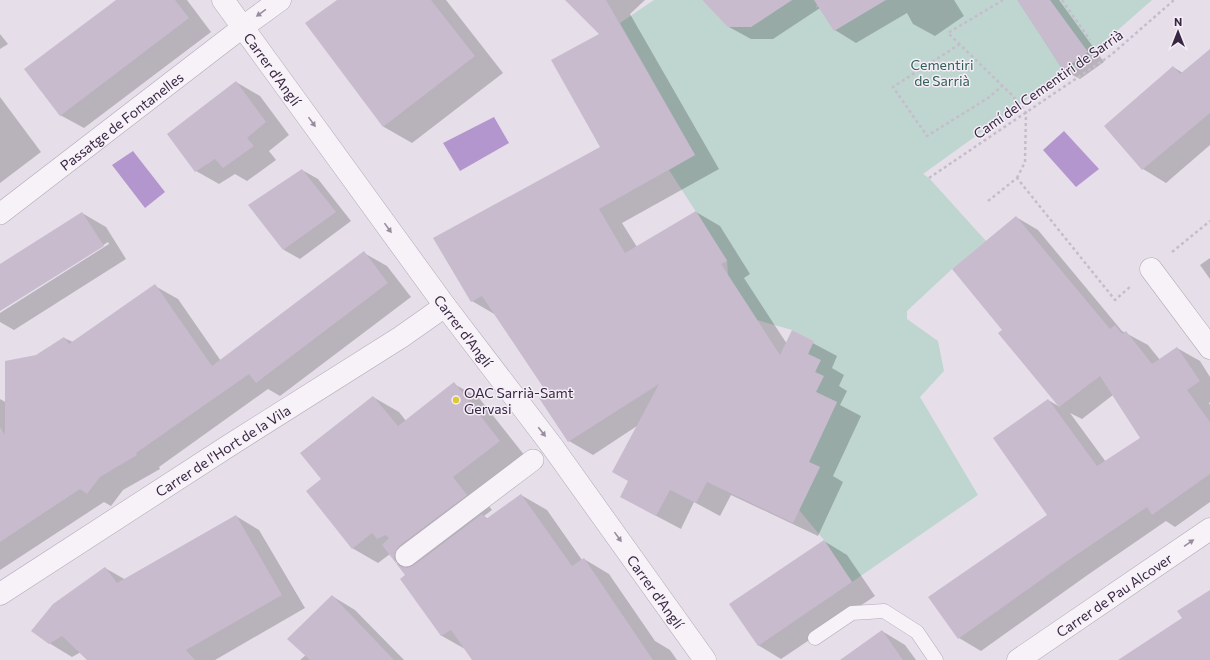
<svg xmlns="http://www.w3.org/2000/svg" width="1210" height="660" viewBox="0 0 1210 660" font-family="Commissioner,sans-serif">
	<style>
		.green { fill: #bfd5d0 }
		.water { fill: #b496ce }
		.shadow { fill: #0003; fill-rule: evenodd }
		.building { fill: #c7bbcd }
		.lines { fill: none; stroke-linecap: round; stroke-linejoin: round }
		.service-casing { stroke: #b2a8b8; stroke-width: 15 }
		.pedestrian-casing { stroke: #b2a8b8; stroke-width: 22 }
		.minor-casing { stroke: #b2a8b8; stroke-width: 23 }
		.path { stroke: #c5bdc9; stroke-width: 2.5; stroke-dasharray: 3 3; stroke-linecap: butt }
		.service { stroke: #f6f2f8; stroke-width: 14 }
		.pedestrian { stroke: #f6f2f8; stroke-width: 21 }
		.minor { stroke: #f6f2f8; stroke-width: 22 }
		.oneway { fill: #988c9e }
		.poi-dot { fill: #ddc936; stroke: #f4eef7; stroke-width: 1.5 }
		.labels { text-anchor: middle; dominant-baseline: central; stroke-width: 3; stroke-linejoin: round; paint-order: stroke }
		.park-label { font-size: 14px; fill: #326059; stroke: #f4eef7 }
		.street-label { font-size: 14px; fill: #392643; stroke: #f4eef7 }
		.poi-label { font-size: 14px; fill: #392643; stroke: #f4eef7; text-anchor: start }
	</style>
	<rect width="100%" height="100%" fill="#e6dfea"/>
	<!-- green -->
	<polygon class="green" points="654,0 702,0 729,27 751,27 792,0 818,0 816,8 826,0 1152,0 1093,52 923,174 929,178 986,241 952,269 907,311 907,319 938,341 944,371 920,397 978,495 852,582 824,540 799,510 820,467 809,462 837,402 816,392 815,372 820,360 808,354 814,341 792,330 757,320 728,276 727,260 669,170 695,155 620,23"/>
	<!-- water -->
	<g class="water">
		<polygon points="494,117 509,143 460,171 443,143"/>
		<polygon points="1064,131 1099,169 1076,187 1043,150"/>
		<polygon points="133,151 165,192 145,208 112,165"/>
	</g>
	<!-- shadow -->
	<g class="shadow">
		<polygon points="118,0 187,0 211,32 84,128 60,115"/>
		<polygon points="339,0 446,0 503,73 412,143 384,127 307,24"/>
		<polygon points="566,0 645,0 630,14 719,169 622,223 637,247 696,212 720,226 750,274 744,278 787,344 792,332 837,356 832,368 844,375 839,386 847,391 840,405 861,416 833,476 843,482 818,536 731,495 720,516 694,502 681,529 645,510 629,481 637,426 593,455 569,441 548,393 496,315 472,301 602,148 601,35"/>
		<polygon points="704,0 954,0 964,16 935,36 913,24 907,13 856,43 835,30 820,8 773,39 751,39 729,27"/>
		<polygon points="1018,0 1059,0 1104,62 1080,79 1063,70"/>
		<polygon points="0,34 8,44 0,49"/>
		<polygon points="1210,50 1210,145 1166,183 1143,169 1173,67 1183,73"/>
		<polygon points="236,82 260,96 289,135 269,151 276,160 247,181 235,174 219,184 196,171"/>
		<polygon points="0,97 41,152 0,183"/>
		<polygon points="302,170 318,179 351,221 300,259 284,250"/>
		<polygon points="82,213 106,227 126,259 14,330 0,322 0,313 109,244 108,242 0,310 0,265"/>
		<path d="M1016,217L1038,230L1122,331L1148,345L1160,360L1177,348L1200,361L1210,377V402L1209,403L1210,405V502L1175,527L1166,521L1089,574L981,651L959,638L930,597L1048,515V400L1060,407L999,334L1003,330ZM1113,395L1142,438L1106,462L1070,413L1082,419Z"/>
		<polygon points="364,253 387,266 411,297 280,396 268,389 159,467 160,469 123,490 111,506 104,502 0,570 0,399 18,409 37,356 64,338 73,342 155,286 178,299 221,361"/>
		<polygon points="1210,258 1210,279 1200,265"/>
		<polygon points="454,384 479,398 525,456 478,492 492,510 484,516 488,519 521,495 547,510 582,560 584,559 609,574 655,641 670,650 677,660 473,660 465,649 442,636 402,579 407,576 390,554 378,563 352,548 322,479 373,397 399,412 406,421"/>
		<polygon points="236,516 259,530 305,608 215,660 89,660 81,652 72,657 49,643 105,568 126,580"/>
		<polygon points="824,541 847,555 875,596 781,659 758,645"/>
		<polygon points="332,596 355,610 404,660 300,660 306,655"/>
		<polygon points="882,631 905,645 916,660 841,660"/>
	</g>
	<!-- building -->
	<g class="building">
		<polygon points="116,0 175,0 189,18 60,116 24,69"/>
		<polygon points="337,0 431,0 475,56 383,127 305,23"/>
		<polygon points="565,0 606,0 695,155 599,209 625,253 696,211 727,261 721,264 780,355 792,330 814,341 808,354 821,360 815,372 824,376 816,392 837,402 809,462 820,467 793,523 707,482 696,503 670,490 656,516 620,497 628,481 612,472 659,384 568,442 539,398 547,393 482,296 471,302 433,238 600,147 551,60 599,34"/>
		<polygon points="702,0 792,0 751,27 728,27"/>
		<polygon points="814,0 886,0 834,31"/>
		<polygon points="1017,0 1050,0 1088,52 1063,70"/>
		<polygon points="1210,49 1210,113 1142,170 1104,126 1173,66 1180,74"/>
		<polygon points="236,81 266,122 247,138 254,146 223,168 215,159 195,172 167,134"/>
		<polygon points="302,169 336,212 283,250 248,205"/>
		<polygon points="82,212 104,246 0,311 0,264"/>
		<polygon points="1016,216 1110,329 1115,325 1122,334 1126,331 1152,364 1177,347 1200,381 1187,390 1210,422 1210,474 1152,515 1147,507 1066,562 958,639 928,597 1047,515 993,438 1048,399 1097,466 1140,438 1100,376 1059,407 998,333 1002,330 952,269"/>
		<polygon points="364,251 388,283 256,383 249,374 136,453 137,455 100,477 87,494 80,489 0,542 0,427 5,435 5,361 36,355 64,337 69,344 155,284 212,366"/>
		<polygon points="454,382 500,441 453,477 467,495 399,546 395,552 394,557 396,563 402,567 407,568 413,566 482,514 486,519 521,494 572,566 584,558 653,660 472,660 451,630 441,636 400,579 405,575 382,545 389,538 386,535 377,539 372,533 352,549 306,491 321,479 300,453 373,396 398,426"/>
		<polygon points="236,515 282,595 186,650 195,660 87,660 62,636 49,644 31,631 53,604 105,567 117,583"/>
		<polygon points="824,540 852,582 758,646 729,604"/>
		<polygon points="1210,590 1210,660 1118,660 1182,618 1177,611"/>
		<polygon points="332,595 394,660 310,660 287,639"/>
		<polygon points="882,630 903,660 840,660"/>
	</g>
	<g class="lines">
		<defs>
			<polyline id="service" points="815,638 852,613 884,611 917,632 936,660"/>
			<g id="pedestrian">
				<path id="s1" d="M0,214L243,27"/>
				<polyline points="406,556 533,460"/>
			</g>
			<g id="minor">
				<path id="s2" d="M223,0L445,306L552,446L705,660"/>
				<polyline points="243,27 280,0"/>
				<polyline points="1151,269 1210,348"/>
				<path id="s3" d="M0,594L230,445L401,337L445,306"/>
				<path id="s4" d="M1018,660L1210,529"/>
			</g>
		</defs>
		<!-- service casing -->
		<use href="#service" class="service-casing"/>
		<!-- pedestrian casing -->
		<use href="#pedestrian" class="pedestrian-casing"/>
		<!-- minor casing -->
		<use href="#minor" class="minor-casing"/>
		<!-- path -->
		<g class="path">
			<polyline points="1003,0 948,33 1013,96 1026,113 1025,162 1017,178"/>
			<polyline points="1062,0 1090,40"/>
			<polyline points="960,44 893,87 927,136 988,98 1002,86"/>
			<polyline points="929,178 1111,55 1174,0"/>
			<polyline points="988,201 1017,178 1115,300 1131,286"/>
			<polyline points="1172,252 1210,221"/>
		</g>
		<!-- service -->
		<use href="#service" class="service"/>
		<!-- pedestrian -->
		<use href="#pedestrian" class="pedestrian"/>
		<!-- minor -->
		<use href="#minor" class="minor"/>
	</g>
	<!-- one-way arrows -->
	<defs><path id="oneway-solid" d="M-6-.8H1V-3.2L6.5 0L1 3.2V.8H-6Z"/></defs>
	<g class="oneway">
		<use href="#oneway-solid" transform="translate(261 13) rotate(144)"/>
		<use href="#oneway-solid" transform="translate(312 122) rotate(54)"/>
		<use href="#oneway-solid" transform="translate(388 228) rotate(54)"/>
		<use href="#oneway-solid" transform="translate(542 432) rotate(52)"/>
		<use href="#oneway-solid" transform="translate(618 537) rotate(54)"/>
		<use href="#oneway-solid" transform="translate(1189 543) rotate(-34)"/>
	</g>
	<!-- markers -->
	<circle class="poi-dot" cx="456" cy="400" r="4"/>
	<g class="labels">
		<!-- park labels -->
		<g class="park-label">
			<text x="942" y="64">Cementiri<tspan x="942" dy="16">de Sarrià</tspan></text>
		</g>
		<!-- street labels -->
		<g class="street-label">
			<text stroke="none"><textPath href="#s2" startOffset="85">Carrer d'Anglí</textPath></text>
			<text transform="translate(1048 84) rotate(-35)">Camí del Cementiri de Sarrià</text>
			<text stroke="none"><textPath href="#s1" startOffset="153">Passatge de Fontanelles</textPath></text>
			<text stroke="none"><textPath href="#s2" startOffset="409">Carrer d'Anglí</textPath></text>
			<text stroke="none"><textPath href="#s3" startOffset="265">Carrer de l'Hort de la Vila</textPath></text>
			<text stroke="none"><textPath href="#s2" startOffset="733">Carrer d'Anglí</textPath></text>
			<text stroke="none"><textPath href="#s4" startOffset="116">Carrer de Pau Alcover</textPath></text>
		</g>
		<!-- poi labels -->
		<g class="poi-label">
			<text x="464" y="392">OAC Sarrià-Samt<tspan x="464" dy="16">Gervasi</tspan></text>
		</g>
	</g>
	<!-- north arrow -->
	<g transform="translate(1178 32)" stroke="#f4eef7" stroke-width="3" paint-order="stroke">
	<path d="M0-3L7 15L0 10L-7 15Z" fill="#392643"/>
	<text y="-6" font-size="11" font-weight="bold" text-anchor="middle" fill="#392643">N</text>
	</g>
</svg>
